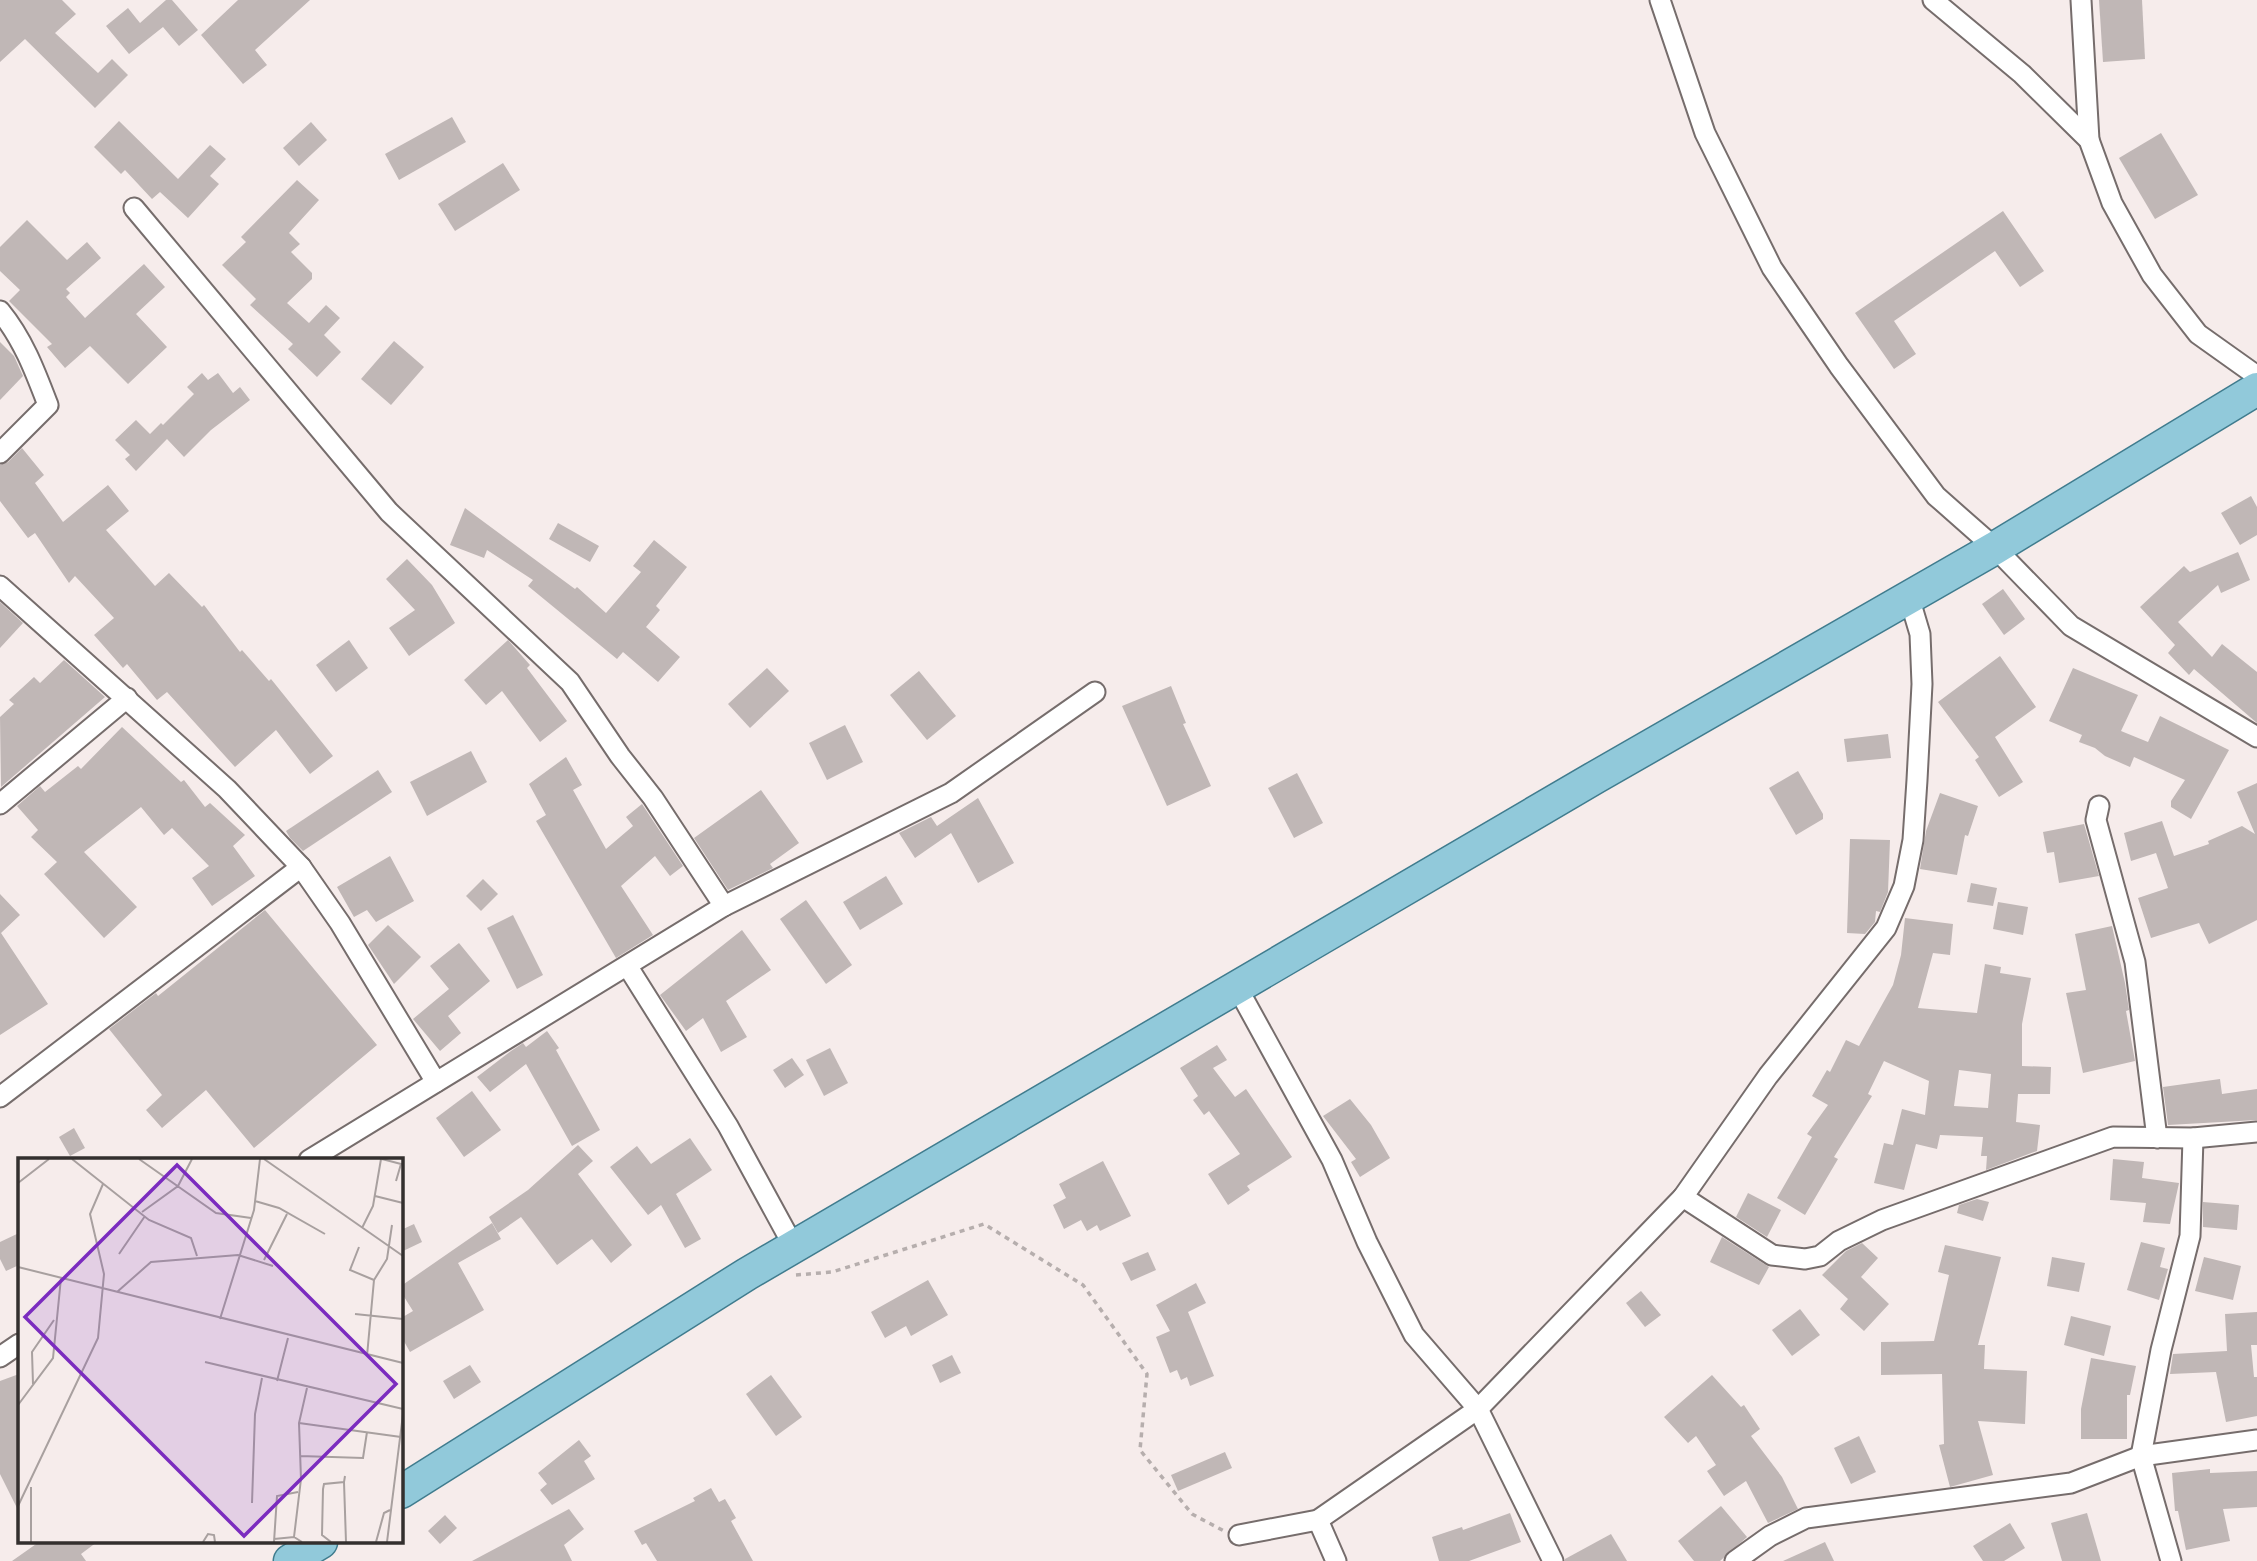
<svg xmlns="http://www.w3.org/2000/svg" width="2257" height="1561" viewBox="0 0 2257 1561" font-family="'Zilla Slab',serif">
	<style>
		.building { fill: #c0b7b6; fill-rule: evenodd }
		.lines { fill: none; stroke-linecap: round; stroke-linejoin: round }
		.minor-casing { stroke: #766d6c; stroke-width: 23 }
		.primary-casing { stroke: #407c8e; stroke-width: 35 }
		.path { stroke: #b6aead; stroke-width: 3.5; stroke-dasharray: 5 5; stroke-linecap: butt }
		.minor { stroke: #fff; stroke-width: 19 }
		.primary { stroke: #91c9da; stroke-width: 32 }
		.inset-road { fill: none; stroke: #a8a09f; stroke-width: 2 }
		.view { fill: #7b2cbf; fill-opacity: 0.15; stroke: #7b2cbf; stroke-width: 3.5 }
		.inset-edge { fill: none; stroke: #332f2e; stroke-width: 3.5 }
	</style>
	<rect width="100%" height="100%" fill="#f6eceb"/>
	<!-- building -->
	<g class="building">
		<polygon points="0,0 62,0 76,14 55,33 98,73 112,59 128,75 95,108 25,39 0,62"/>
		<polygon points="166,0 172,0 198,30 179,46 163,27 129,54 106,26 128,8 140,23"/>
		<polygon points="238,0 310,0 255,50 267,65 243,84 201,35"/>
		<polygon points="2099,0 2142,0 2145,59 2103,62"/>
		<polygon points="452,117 466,142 399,180 385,154"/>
		<polygon points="119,121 178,179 210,145 226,159 210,176 219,184 188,218 160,192 152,199 125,170 121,174 94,147"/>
		<polygon points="311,122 327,140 299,166 283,148"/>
		<polygon points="2161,133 2198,195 2155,219 2119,158"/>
		<polygon points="503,163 520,190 455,231 438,204"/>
		<polygon points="297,180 319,200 289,233 300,244 291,252 312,273 312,279 287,303 309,323 326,305 340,318 324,335 341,352 317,377 288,349 293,344 250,305 256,299 222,265 246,242 241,237"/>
		<polygon points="2003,211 2044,271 2020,287 1995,251 1894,321 1916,354 1894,369 1855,313"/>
		<polygon points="27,220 67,260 87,242 101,258 66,289 70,293 66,297 85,318 144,264 165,287 136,314 167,347 128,384 90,346 65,368 47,347 52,344 9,301 20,290 0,271 0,247"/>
		<polygon points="394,341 424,367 391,405 361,379"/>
		<polygon points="0,342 14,356 23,376 0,400"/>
		<polygon points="202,373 208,380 218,373 233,393 240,387 250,400 211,430 184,457 167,439 136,471 125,459 130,455 115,440 136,420 150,434 161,423 163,425 194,394 187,387"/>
		<polygon points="22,448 44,475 35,483 63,522 108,485 129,511 106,530 155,586 169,573 202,607 204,605 240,652 242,650 269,681 271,679 333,756 310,774 276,730 235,767 167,692 157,700 127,664 123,668 94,635 114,618 75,576 69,583 35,533 28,538 0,501 0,465 8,462"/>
		<polygon points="2251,496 2257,507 2257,535 2240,545 2221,513"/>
		<polygon points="465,508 575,589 577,587 606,613 641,572 633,566 654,540 687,567 656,606 660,610 646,627 680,657 658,682 623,652 617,659 528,586 533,580 487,550 484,558 450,545"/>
		<polygon points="558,523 599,546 590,562 549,539"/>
		<polygon points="2238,552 2250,580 2221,593 2218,585 2178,622 2212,657 2222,644 2257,672 2257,723 2194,669 2189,675 2168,653 2175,645 2140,607 2184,566 2190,572"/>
		<polygon points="407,559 432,585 455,623 409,656 389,628 415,610 386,579"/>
		<polygon points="2003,589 2025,619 2004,635 1982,604"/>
		<polygon points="0,602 23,623 0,648"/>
		<polygon points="349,640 368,668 336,692 316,665"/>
		<polygon points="508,640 530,665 527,668 567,721 540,742 502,691 486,705 464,680"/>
		<polygon points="2000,656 2036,707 1995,737 2023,782 1999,797 1975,760 1979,757 1938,702"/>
		<polygon points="64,660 105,697 1,787 0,717 14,704 9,700 34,677 40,683"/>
		<polygon points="767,668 789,691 750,728 728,704"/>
		<polygon points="2073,668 2138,695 2121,731 2148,742 2160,716 2229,750 2191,819 2171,807 2171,801 2185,780 2134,757 2130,767 2105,756 2095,748 2079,742 2082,735 2049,721"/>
		<polygon points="919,671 956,716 927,740 890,695"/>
		<polygon points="1171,686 1186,723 1183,724 1211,786 1167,806 1122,706"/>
		<polygon points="845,725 863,762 827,780 809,743"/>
		<polygon points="122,727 181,782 184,780 205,807 210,803 245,835 233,846 255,876 212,906 192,878 209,866 172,828 164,835 141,807 84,852 137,907 104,938 44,874 57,862 31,837 38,830 17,806 40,786 45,792 78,766 81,769"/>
		<polygon points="1888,734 1891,758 1847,762 1844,739"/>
		<polygon points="471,751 487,782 427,816 410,782"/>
		<polygon points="566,757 582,785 573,790 606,849 633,826 626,817 642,804 683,866 670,876 655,856 621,886 653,935 616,958 536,821 546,815 529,784"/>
		<polygon points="378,770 392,792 303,851 290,838 286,831"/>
		<polygon points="1798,771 1823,814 1823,819 1796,835 1769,788"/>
		<polygon points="1297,773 1323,823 1294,838 1268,788"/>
		<polygon points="2257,783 2257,920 2209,944 2199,923 2151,938 2138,898 2168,888 2156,853 2131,861 2124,833 2162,821 2174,856 2209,844 2208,841 2242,826 2255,834 2237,792"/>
		<polygon points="761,790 799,843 770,864 773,868 728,890 694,838"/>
		<polygon points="1940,793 1978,806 1968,836 1965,835 1957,875 1920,869 1926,831"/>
		<polygon points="978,798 1014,863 978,883 951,833 915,858 899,833 931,817 937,826"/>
		<polygon points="2084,824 2099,876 2059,883 2054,852 2047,853 2043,832"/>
		<polygon points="1850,839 1890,840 1888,892 1880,912 1876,911 1875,922 1865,934 1847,933"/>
		<polygon points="390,856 414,901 376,922 367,910 354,917 337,887"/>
		<polygon points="886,876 903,904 860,930 843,902"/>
		<polygon points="483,879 498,894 481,911 466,896"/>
		<polygon points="1971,883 1997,888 1993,906 1967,902"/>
		<polygon points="0,894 20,915 1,933 48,1004 0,1035"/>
		<polygon points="806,900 852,965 826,984 780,919"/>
		<polygon points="1998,902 2028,907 2023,935 1993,929"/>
		<polygon points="265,910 377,1045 254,1148 206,1090 162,1128 146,1110 162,1095 109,1029 156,993 158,996"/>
		<polygon points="513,915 543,975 517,989 487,928"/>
		<path d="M1905,918L1953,924L1950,955L1933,953L1918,1008L1977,1013L1985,964L2001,967L2000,973L2031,978L2022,1024V1066L2051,1067L2050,1094H2018L2016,1122L2040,1125L2037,1151L1986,1170L1987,1156H1981L1983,1137L1940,1135L1937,1149L1916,1144L1904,1190L1874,1183L1884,1143L1893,1145L1902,1109L1925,1115L1929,1081L1884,1061L1868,1094L1872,1096L1834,1157L1838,1159L1805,1215L1777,1198L1812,1137L1807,1134L1828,1105L1812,1096L1827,1070L1830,1072L1846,1040L1859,1046L1893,985L1901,955ZM1959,1070L1991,1074L1988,1108L1954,1106Z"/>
		<polygon points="388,925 421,957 394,984 368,945"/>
		<polygon points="2112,926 2125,983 2129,1010 2126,1011 2135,1061 2083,1073 2066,993 2086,990 2075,934"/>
		<polygon points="742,930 771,970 726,1001 747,1037 721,1052 703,1018 686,1031 660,995"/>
		<polygon points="459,943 490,981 448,1016 461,1033 440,1051 413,1019 449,989 430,966"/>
		<polygon points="547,1031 559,1048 556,1050 600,1130 572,1146 526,1064 490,1092 477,1077 511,1051 523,1043 526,1047"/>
		<polygon points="1217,1045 1227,1060 1213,1068 1235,1097 1246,1089 1292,1157 1247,1186 1250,1190 1228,1205 1208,1174 1240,1154 1209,1111 1204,1115 1193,1100 1198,1096 1180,1068"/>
		<polygon points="830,1048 848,1083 824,1096 806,1060"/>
		<polygon points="792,1058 804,1075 785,1088 773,1070"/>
		<polygon points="2220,1079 2222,1094 2257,1089 2257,1120 2168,1125 2163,1087"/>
		<polygon points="472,1091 501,1130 464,1157 436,1118"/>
		<polygon points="1350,1099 1371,1125 1390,1158 1360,1177 1351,1162 1356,1159 1323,1116"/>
		<polygon points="74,1128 85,1148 70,1156 59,1137"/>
		<polygon points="690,1138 712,1170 676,1194 701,1239 685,1248 661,1205 648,1215 610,1167 637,1146 651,1164"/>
		<polygon points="578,1145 593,1161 578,1174 632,1245 611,1263 592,1239 557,1265 521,1217 498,1233 489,1217 528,1190"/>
		<polygon points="2113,1159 2144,1162 2142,1178 2179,1183 2170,1224 2143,1222 2146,1203 2110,1200"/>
		<polygon points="1103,1161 1131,1216 1100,1231 1097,1225 1087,1231 1081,1220 1064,1229 1053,1205 1066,1198 1059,1184"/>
		<polygon points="1748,1193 1781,1210 1767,1237 1736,1217"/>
		<polygon points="1977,1199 1989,1202 1983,1221 1957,1213 1959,1205"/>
		<polygon points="2203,1202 2239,1205 2237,1230 2203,1227"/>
		<polygon points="492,1223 501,1239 458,1263 484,1310 410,1352 401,1336 401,1318 413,1311 401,1292 401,1286"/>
		<polygon points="414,1224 422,1242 401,1252 401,1230"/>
		<polygon points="19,1233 19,1265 6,1271 0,1259 0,1242"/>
		<polygon points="1722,1237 1769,1267 1759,1285 1710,1262"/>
		<polygon points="2141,1242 2165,1248 2160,1267 2168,1269 2159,1300 2127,1290"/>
		<polygon points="1862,1243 1878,1258 1861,1277 1889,1304 1864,1331 1840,1309 1848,1299 1822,1275 1846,1251"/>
		<polygon points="1945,1245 2001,1257 1978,1345 1985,1345 1984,1369 2027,1371 2025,1424 1978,1421 1993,1475 1950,1487 1939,1445 1944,1444 1942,1374 1881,1375 1881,1342 1934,1341 1949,1275 1938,1272"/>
		<polygon points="1148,1252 1156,1270 1131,1281 1122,1263"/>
		<polygon points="2052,1257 2085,1263 2079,1292 2047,1286"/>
		<polygon points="2204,1257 2241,1266 2233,1300 2195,1291"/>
		<polygon points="928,1280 948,1315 911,1336 906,1326 885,1338 871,1312"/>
		<polygon points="1196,1283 1206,1303 1188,1312 1214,1376 1190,1386 1187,1377 1181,1380 1177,1370 1170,1373 1156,1337 1170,1331 1156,1305"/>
		<polygon points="1641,1291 1661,1315 1645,1327 1626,1303"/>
		<polygon points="1800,1309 1820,1335 1792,1356 1772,1330"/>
		<polygon points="2257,1312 2257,1345 2251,1345 2254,1377 2257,1377 2257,1416 2226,1422 2216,1372 2170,1374 2173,1354 2227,1351 2225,1314"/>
		<polygon points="2071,1316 2111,1326 2104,1356 2064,1345"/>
		<polygon points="952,1355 961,1373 940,1383 932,1365"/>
		<polygon points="2091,1358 2136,1366 2130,1395 2127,1395 2127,1439 2081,1439 2081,1409"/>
		<polygon points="470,1365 481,1382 454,1399 443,1381"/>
		<polygon points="19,1374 19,1512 0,1474 0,1381"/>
		<polygon points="771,1375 802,1417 776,1436 746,1394"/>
		<polygon points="1712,1375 1741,1407 1744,1405 1760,1429 1751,1436 1782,1477 1798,1509 1768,1523 1746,1481 1724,1496 1707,1471 1716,1465 1696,1436 1688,1443 1664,1417"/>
		<polygon points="1859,1436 1876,1472 1851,1484 1834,1448"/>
		<polygon points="579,1440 591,1456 584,1461 595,1479 552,1505 540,1490 547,1484 538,1473"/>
		<polygon points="1225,1452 1232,1468 1178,1491 1171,1475"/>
		<polygon points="2210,1469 2210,1473 2257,1471 2257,1507 2223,1509 2230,1541 2186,1550 2178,1511 2175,1511 2172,1473"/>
		<polygon points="711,1488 719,1502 725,1499 736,1518 731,1521 753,1561 657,1561 646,1543 642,1545 634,1531 695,1501 693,1498"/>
		<polygon points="1721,1506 1747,1537 1720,1561 1694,1561 1678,1541"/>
		<polygon points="569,1509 584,1529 564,1545 572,1561 472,1561"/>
		<polygon points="1510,1513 1521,1542 1469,1561 1439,1561 1432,1537 1462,1527 1463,1530"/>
		<polygon points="2087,1513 2101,1561 2062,1561 2051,1523"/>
		<polygon points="445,1515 457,1528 440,1544 428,1531"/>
		<polygon points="2010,1523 2025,1548 2004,1561 1983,1561 1973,1546"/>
		<polygon points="1611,1534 1627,1561 1565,1561 1565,1559"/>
		<polygon points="39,1542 97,1542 81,1554 86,1561 12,1561"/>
		<polygon points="1825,1542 1834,1561 1783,1561"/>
	</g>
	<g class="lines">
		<defs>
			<g id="minor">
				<polyline points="1660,0 1705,133 1772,268 1839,366 1936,496 1995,548 2071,626 2257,737"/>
				<polyline points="1933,0 2022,74 2089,140 2112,203 2152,275 2198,334 2257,376"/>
				<polyline points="2081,0 2089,140"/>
				<polyline points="134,208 389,512 570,682 620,756 653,798 724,906"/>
				<path d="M0,311C23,339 35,371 48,405L0,453"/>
				<polyline points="0,586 227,789 301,867 340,923 436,1082"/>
				<polyline points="0,804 127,698"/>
				<polyline points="2099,806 2096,820 2135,962 2157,1138"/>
				<polyline points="628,967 728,1126 794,1247"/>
				<polyline points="1237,987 1332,1160 1367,1242 1414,1335 1478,1409 1553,1561"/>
				<polyline points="0,1097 301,867"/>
				<polyline points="309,1160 724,906 951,793 1095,692"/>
				<polyline points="1683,1197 1772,1255 1805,1259 1820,1256 1839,1241 1882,1220 2113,1137 2193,1138 2257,1132"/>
				<polyline points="0,1357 19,1344"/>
				<polyline points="1318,1520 1336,1561"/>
				<polyline points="1239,1535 1318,1520 1478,1409 1683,1197 1768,1076 1886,928 1904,886 1913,840 1917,780 1922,684 1920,634 1909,597"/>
				<polyline points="1735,1561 1770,1536 1806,1518 2071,1483 2141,1456 2257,1440"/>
				<polyline points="2171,1561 2141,1456 2161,1350 2190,1236 2193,1138"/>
			</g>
			<g id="primary">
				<polyline points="401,1492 747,1274 1596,777 1995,548 2257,389"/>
				<polyline points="290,1561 321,1542"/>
			</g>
		</defs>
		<!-- minor casing -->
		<use href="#minor" class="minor-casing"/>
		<!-- primary casing -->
		<use href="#primary" class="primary-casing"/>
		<!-- path -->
		<polyline class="path" points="796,1275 832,1272 984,1224 1083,1285 1147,1374 1140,1450 1192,1514 1224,1531"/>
		<!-- minor -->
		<use href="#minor" class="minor"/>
		<!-- primary -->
		<use href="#primary" class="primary"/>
	</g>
	<!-- overview -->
	<g transform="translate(18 1158)">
		<rect width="385" height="385" fill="#f6eceb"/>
		<path class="inset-road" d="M54,1L131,62L173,80L179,98M121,1L198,55L233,60M246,1L385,98M364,1L383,6L378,23M0,25L31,1M357,38L385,45M237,43L261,50L307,76M124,54L160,28L174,1M344,70L355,48L363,1M341,89L332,112L356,122M101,96L127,58M246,102L269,56M0,109L385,205M99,134L133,104L220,97L255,108M337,156L385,161M202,161L236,52L242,1M349,198L356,122L369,101L374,67M187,204L385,251M259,223L270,180M15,226L14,194L36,162M0,247L35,200L43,120M281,265L383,279M282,298L345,300L349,274M326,324L328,384M234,345L237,256L244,220M0,348L80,180L86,116L72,56L85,26M276,379L283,321L281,265L289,230M256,381L276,379L284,384M13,384V329M185,384L190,376L196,377L197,384M256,384L259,338L280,334M313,384L304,377L305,331L306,326L326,324L327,318M358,384L366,355L372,352M369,384L385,256"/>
		<path class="view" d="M159,7L378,226L226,378L7,159Z"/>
		<rect width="385" height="385" class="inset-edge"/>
	</g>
</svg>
